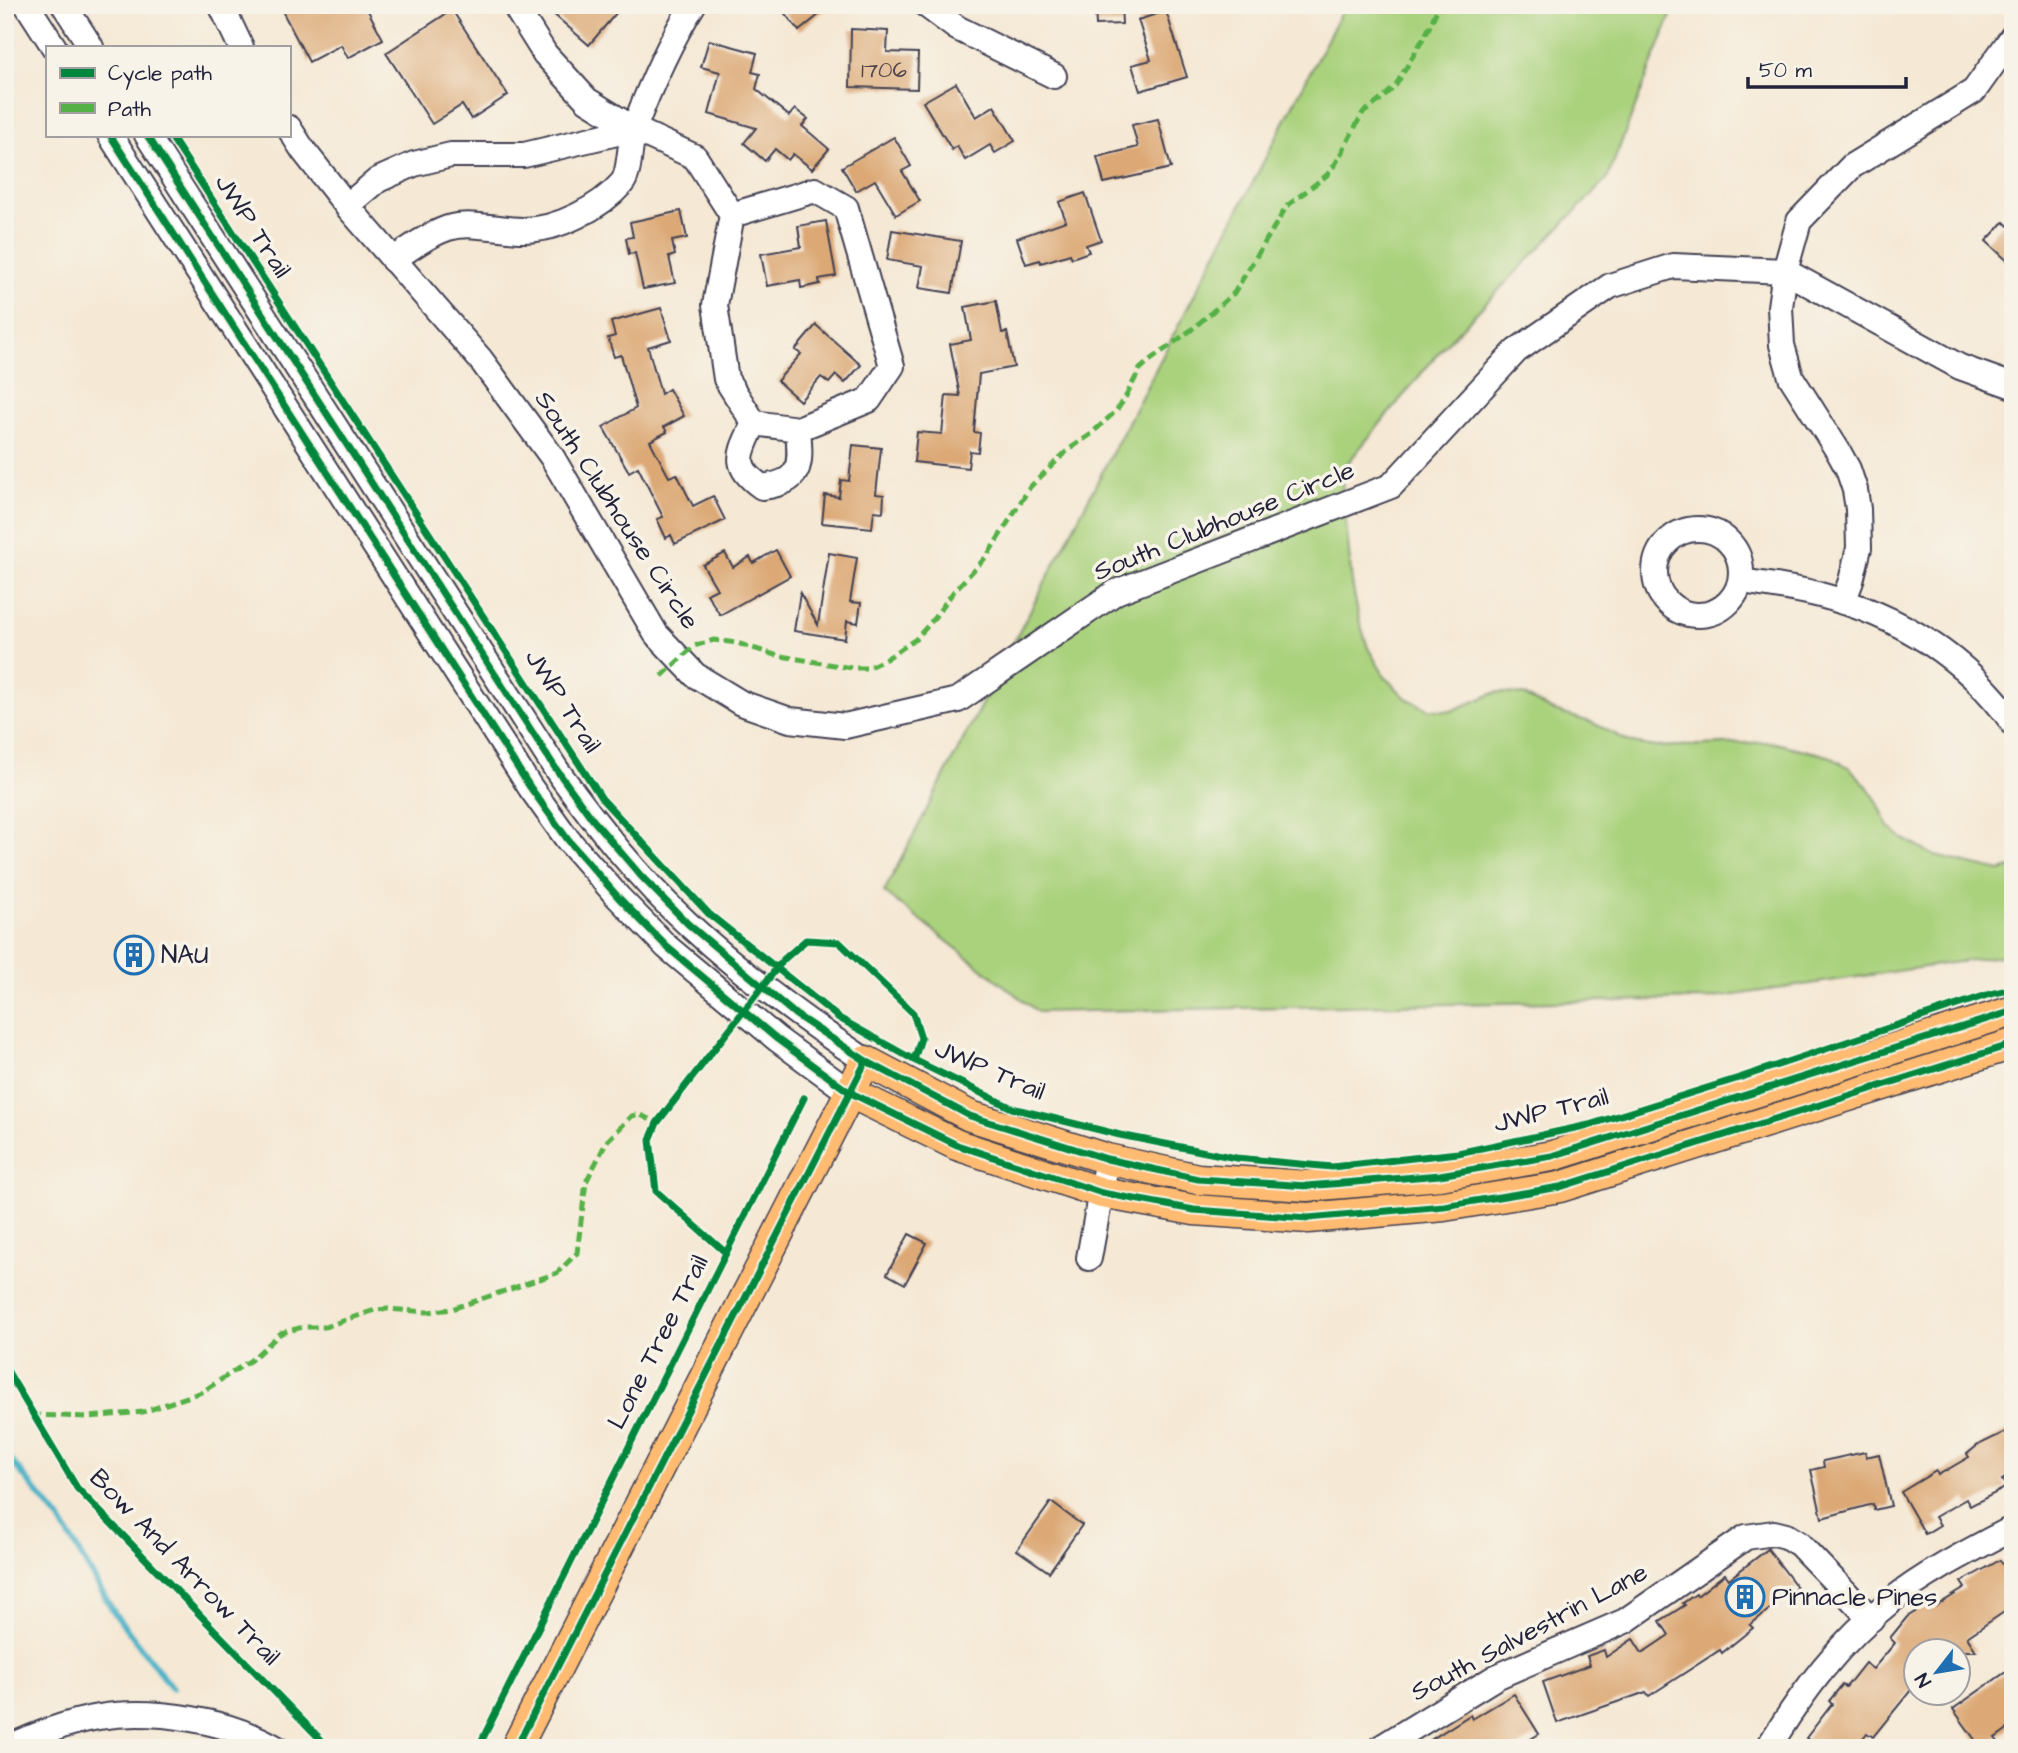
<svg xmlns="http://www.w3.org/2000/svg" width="2018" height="1753" viewBox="0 0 2018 1753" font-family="'Architects Daughter',sans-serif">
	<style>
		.green { fill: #aad27d; stroke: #667a5c; stroke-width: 2 }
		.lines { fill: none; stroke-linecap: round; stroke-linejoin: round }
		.stream { stroke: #49b2c8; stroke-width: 6 }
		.building { fill: #dca875 }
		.minor-casing { stroke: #424052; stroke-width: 28 }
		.major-casing { stroke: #424052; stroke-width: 33 }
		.minor { stroke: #fff; stroke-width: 24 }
		.major { stroke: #febb71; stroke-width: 30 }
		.quiet { stroke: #55b146; stroke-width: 5; stroke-dasharray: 10 5; stroke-linecap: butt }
		.cycleway-casing { stroke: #f7f3e8; stroke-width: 11 }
		.cycleway { stroke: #00873e; stroke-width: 7 }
		.labels { text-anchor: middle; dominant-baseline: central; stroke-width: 7; stroke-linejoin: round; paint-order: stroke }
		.number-label { font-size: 23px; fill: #50444a }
		.street-label { font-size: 26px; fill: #22223b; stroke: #f7f3e8 }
		.poi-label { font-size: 26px; fill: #22223b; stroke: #f7f3e8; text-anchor: start }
	</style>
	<rect width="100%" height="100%" fill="#f7f3e8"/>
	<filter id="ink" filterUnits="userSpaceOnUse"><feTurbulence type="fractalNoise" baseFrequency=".0143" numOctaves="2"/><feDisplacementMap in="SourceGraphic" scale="14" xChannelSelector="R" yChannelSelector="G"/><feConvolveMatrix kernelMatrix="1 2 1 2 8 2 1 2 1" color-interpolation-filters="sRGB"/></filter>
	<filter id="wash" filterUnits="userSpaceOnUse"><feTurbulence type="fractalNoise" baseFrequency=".00686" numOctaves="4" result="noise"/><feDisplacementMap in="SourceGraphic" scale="28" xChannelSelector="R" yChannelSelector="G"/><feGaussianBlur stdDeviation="1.57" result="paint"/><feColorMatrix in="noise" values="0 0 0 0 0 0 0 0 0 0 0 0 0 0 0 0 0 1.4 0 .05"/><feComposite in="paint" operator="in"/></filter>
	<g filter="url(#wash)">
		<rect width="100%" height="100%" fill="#f5e8d4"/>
		<!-- green -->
		<polygon class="green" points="1345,5 1675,5 1607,179 1445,345 1341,471 1352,583 1359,619 1368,648 1385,677 1406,698 1428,709 1451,711 1497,692 1523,695 1551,710 1593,723 1632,743 1656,747 1771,742 1829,756 1850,768 1866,785 1877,801 1889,827 1899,836 1935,856 2001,871 2013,867 2013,954 1708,999 1038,1012 884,892"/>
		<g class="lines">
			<!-- stream -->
			<polyline class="stream" points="5,1453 60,1520 115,1614 172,1688"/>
		</g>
		<g id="blocks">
			<!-- building -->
			<g class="building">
				<polygon points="279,5 365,5 383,39 348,58 341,45 309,62"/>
				<polygon points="543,5 623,5 589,45"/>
				<polygon points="778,5 831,5 799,31"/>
				<polygon points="1095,5 1121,5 1122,24 1096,25"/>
				<polygon points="452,10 508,95 471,119 462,105 432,124 386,53"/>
				<polygon points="1166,11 1187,77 1140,91 1132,65 1151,60 1138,20"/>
				<polygon points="851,29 888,31 887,52 918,53 917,89 850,87"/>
				<polygon points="709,40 757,53 752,72 760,74 756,89 789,116 795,109 808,119 802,126 829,149 812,169 793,154 788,160 775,149 765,161 744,143 756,128 709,114 720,72 701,67"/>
				<polygon points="956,83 976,117 994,106 1015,141 995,153 990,145 965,160 957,146 952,150 923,102"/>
				<polygon points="1158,119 1171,168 1104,183 1097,157 1138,147 1132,125"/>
				<polygon points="894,137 911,166 902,171 920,201 896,215 875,180 856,191 842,167"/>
				<polygon points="1085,193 1101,240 1086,245 1089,252 1072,258 1070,254 1041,263 1040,260 1026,264 1017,238 1066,221 1059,202"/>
				<polygon points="681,211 687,238 672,241 675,255 669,257 675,283 643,289 635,253 629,254 626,238 633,237 630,222"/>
				<polygon points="826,221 836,276 819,279 820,284 801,288 800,280 767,286 761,254 801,247 798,226"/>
				<polygon points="2004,222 2013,230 2013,266 1986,241"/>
				<polygon points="892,230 961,241 952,293 919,288 923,266 887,260"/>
				<polygon points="996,301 1002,333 1007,332 1014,367 979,374 974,432 980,433 978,452 970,451 968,468 914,462 917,432 942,434 946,395 960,396 950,344 971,340 965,307"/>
				<polygon points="661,308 671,340 648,347 661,394 669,389 684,416 664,427 667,432 650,441 669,477 677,474 693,506 713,496 725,520 675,544 671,535 666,538 657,519 663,517 638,467 629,472 603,427 636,408 621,355 614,357 608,338 615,336 611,322"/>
				<polygon points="816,325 861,365 845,383 836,375 829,383 821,377 800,401 777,381 801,354 795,350"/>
				<polygon points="853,445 881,448 876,494 884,495 883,512 874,511 872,528 822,523 825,495 839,497 841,480 849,481"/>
				<polygon points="776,550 790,576 720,615 707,594 717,589 703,565 725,553 733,567 750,557 753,563"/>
				<polygon points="829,553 857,558 850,602 861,603 858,623 847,621 845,639 794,631 800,593 818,625"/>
				<polygon points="909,1234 927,1243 905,1284 887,1274"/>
				<polygon points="2013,1428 2013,1474 2002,1480 2007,1487 1970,1506 1966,1499 1935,1517 1940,1525 1925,1534 1901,1492 1936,1471 1938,1475 1969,1457 1967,1454 1978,1445"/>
				<polygon points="1865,1452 1866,1457 1879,1454 1891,1506 1874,1510 1873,1504 1822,1518 1811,1470 1824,1467 1823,1461"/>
				<polygon points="1051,1502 1082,1525 1049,1572 1017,1550"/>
				<polygon points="1768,1549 1797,1587 1750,1625 1753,1628 1722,1653 1720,1650 1649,1696 1646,1692 1557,1723 1543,1682 1590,1665 1587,1656 1604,1650 1606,1657 1633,1639 1642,1653 1669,1635 1660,1621 1685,1605 1683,1603 1696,1594 1697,1596 1725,1574 1729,1579"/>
				<polygon points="2000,1560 2003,1565 2013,1560 2013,1606 1967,1637 1976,1651 1916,1651 1916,1684 1873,1737 1867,1733 1855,1748 1819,1748 1806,1738 1832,1704 1829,1701 1842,1685 1846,1687 1865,1663 1873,1669 1895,1643 1890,1638 1907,1617 1933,1601 1936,1606 1965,1588 1961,1582"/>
				<polygon points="2013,1667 2013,1725 1995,1738 2003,1748 1981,1748 1953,1709"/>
				<polygon points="1514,1694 1539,1734 1516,1748 1418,1748 1470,1715 1472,1719"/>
			</g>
		</g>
	</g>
	<g filter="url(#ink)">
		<use href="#blocks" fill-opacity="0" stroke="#424052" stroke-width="2"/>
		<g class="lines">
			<defs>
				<g id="minor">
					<polyline points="27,5 54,47"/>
					<polyline points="64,5 91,47"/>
					<polyline points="221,5 241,47"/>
					<polyline points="517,5 518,11 545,54 587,100 634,129 695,157 732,215 715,305 726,379 754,423 798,429 869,400 892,366 846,208 815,190 732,215"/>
					<polyline points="926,5 957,28 1054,76"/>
					<polyline points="289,128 303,150 347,206 481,360 552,457 656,634 695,675 741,703 790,720 845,726 958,700 1116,592 1391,486 1516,351 1610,286 1673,266 1785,271 1960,367 2013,386"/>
					<polyline points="110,135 530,787 568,840 618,897 667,947 777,1039 849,1092"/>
					<path d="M147,135L556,769C596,824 638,878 688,924C743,975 804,1020 866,1061"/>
					<polyline points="347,206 378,180 414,164 451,155 524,155 634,129"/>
					<path d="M393,260C410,248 428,235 448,228C472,221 499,230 523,230C557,230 600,208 622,183C631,172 629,140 635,126C651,84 669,43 693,5"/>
					<path d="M754,423C741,453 730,465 762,487C803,482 801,465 798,429"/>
					<circle cx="1698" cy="572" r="43"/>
					<path d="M1741,581C1767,585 1795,588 1820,595C1898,615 1966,657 2013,723"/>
					<polyline points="1843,602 1851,581 1859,548 1858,509 1855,490 1848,469 1838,451 1791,377 1782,345 1780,307 1785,271 1799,221 1852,166 1974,91 2013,36"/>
					<polyline points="1089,1258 1107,1159"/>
					<path d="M7,1748C36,1735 67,1722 99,1717C154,1708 227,1720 276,1748"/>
					<polyline points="1380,1748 1496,1677 1625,1621 1746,1537 1774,1533 1786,1536 1799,1544 1871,1619"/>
					<path d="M1768,1748C1803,1691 1839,1642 1892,1600C1929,1571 1972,1550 2013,1528"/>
				</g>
				<g id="major">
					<polyline points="849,1092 957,1145 1102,1193 1194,1210 1308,1218 1444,1206 1560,1187 2013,1044"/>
					<polyline points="516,1748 866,1061 970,1116 1107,1159 1198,1179 1307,1186 1440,1175 1552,1156 2013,1011"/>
				</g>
			</defs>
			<!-- minor casing -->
			<use href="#minor" class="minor-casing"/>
			<!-- major casing -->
			<use href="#major" class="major-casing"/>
			<!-- minor -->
			<use href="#minor" class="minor"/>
			<!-- major -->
			<use href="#major" class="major"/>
			<!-- quiet -->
			<g class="quiet">
				<polyline points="662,676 694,646 714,640 737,643 775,655 852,668 867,668 886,659 916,639 931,622 954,591 987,556 1030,487 1068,450 1090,435 1116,411 1124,400 1140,369 1148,362 1191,330 1234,293 1287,206 1327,175 1336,163 1362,114 1383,98 1396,85 1427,32 1439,5"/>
				<polyline points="31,1415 89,1417 143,1412 202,1392 251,1360 281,1333 303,1327 325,1327 375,1310 388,1309 427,1312 452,1309 557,1273 577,1253 586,1182 607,1141 632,1116 639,1114 657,1123"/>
			</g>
			<defs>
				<g id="cycleway">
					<polyline points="110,135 530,787 568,840 618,897 667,947 777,1039 849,1092 957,1145 1102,1193 1194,1210 1308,1218 1444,1206 1560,1187 2013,1044"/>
					<polyline points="147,135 556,769 593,820 641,876 688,924 796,1015 866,1061 970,1116 1107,1159 1198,1179 1307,1186 1440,1175 1552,1156 2013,1011"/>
					<polyline points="170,135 602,799 709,914 839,1018 914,1060 1012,1108 1120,1135 1236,1158 1332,1167 1458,1153 1589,1125 1739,1078 1990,994 2013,989"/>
					<polyline points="726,1253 804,1098"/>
					<polyline points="5,1367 77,1488 329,1748"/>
					<polyline points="478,1748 726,1253 656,1191 650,1140 657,1123 783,960 806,940 839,942 913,1013 921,1038 914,1060"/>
					<polyline points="516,1748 866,1061"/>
				</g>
			</defs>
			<!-- cycleway casing -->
			<use href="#cycleway" class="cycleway-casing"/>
			<!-- cycleway -->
			<use href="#cycleway" class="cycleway"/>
		</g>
	</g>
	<!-- icons -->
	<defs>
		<symbol id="building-ring" viewBox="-11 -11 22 22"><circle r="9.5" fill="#f7f3e8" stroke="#1f6fb2" stroke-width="1.5"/><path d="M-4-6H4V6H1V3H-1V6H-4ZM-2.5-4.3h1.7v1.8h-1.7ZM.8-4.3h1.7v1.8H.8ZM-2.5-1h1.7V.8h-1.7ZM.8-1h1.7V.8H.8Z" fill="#1f6fb2"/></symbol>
	</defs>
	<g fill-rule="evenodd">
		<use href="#building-ring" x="112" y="933" width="44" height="44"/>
		<use href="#building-ring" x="1723" y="1575" width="44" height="44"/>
	</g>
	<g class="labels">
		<!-- number labels -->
		<g class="number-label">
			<text x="884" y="70">1706</text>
		</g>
		<!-- street labels -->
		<g class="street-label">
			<text transform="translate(253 226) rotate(57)">JWP Trail</text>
			<text transform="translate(617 510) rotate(57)">South Clubhouse Circle</text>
			<text transform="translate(1224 521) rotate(-22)">South Clubhouse Circle</text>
			<text transform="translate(563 701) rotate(57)">JWP Trail</text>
			<text transform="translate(990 1070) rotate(23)">JWP Trail</text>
			<text transform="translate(1551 1110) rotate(-14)">JWP Trail</text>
			<text transform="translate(658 1342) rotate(-63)">Lone Tree Trail</text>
			<text transform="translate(185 1567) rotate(46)">Bow And Arrow Trail</text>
			<text transform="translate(1529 1632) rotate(-28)">South Salvestrin Lane</text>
		</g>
		<!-- poi labels -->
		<g class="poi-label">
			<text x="161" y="955">NAU</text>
			<text x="1772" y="1597">Pinnacle Pines</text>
		</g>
	</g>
	<!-- margin -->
	<rect width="2018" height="1753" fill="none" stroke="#f7f3e8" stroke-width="28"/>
	<!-- legend -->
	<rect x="46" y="46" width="245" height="91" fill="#f7f3e8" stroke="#a29fa3" stroke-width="2"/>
	<rect x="60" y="68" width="35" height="10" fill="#00873e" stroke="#a29fa3" stroke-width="2"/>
	<text x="108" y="80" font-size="21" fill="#22223b">Cycle path</text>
	<rect x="60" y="103" width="35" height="10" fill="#55b146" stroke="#a29fa3" stroke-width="2"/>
	<text x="108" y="116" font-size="21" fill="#22223b">Path</text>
	<!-- north arrow -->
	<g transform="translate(1937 1672) rotate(239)"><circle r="33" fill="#f7f3e8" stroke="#a29fa3" stroke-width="2"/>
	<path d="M0-5L12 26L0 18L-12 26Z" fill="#1f6fb2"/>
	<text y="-10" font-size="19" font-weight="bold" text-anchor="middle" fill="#22223b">N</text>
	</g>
	<!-- scale -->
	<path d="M1748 77v10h158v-10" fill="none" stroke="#22223b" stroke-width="3.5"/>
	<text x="1759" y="77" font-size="21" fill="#22223b" stroke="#f7f3e8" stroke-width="5" paint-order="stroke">50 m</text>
</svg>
